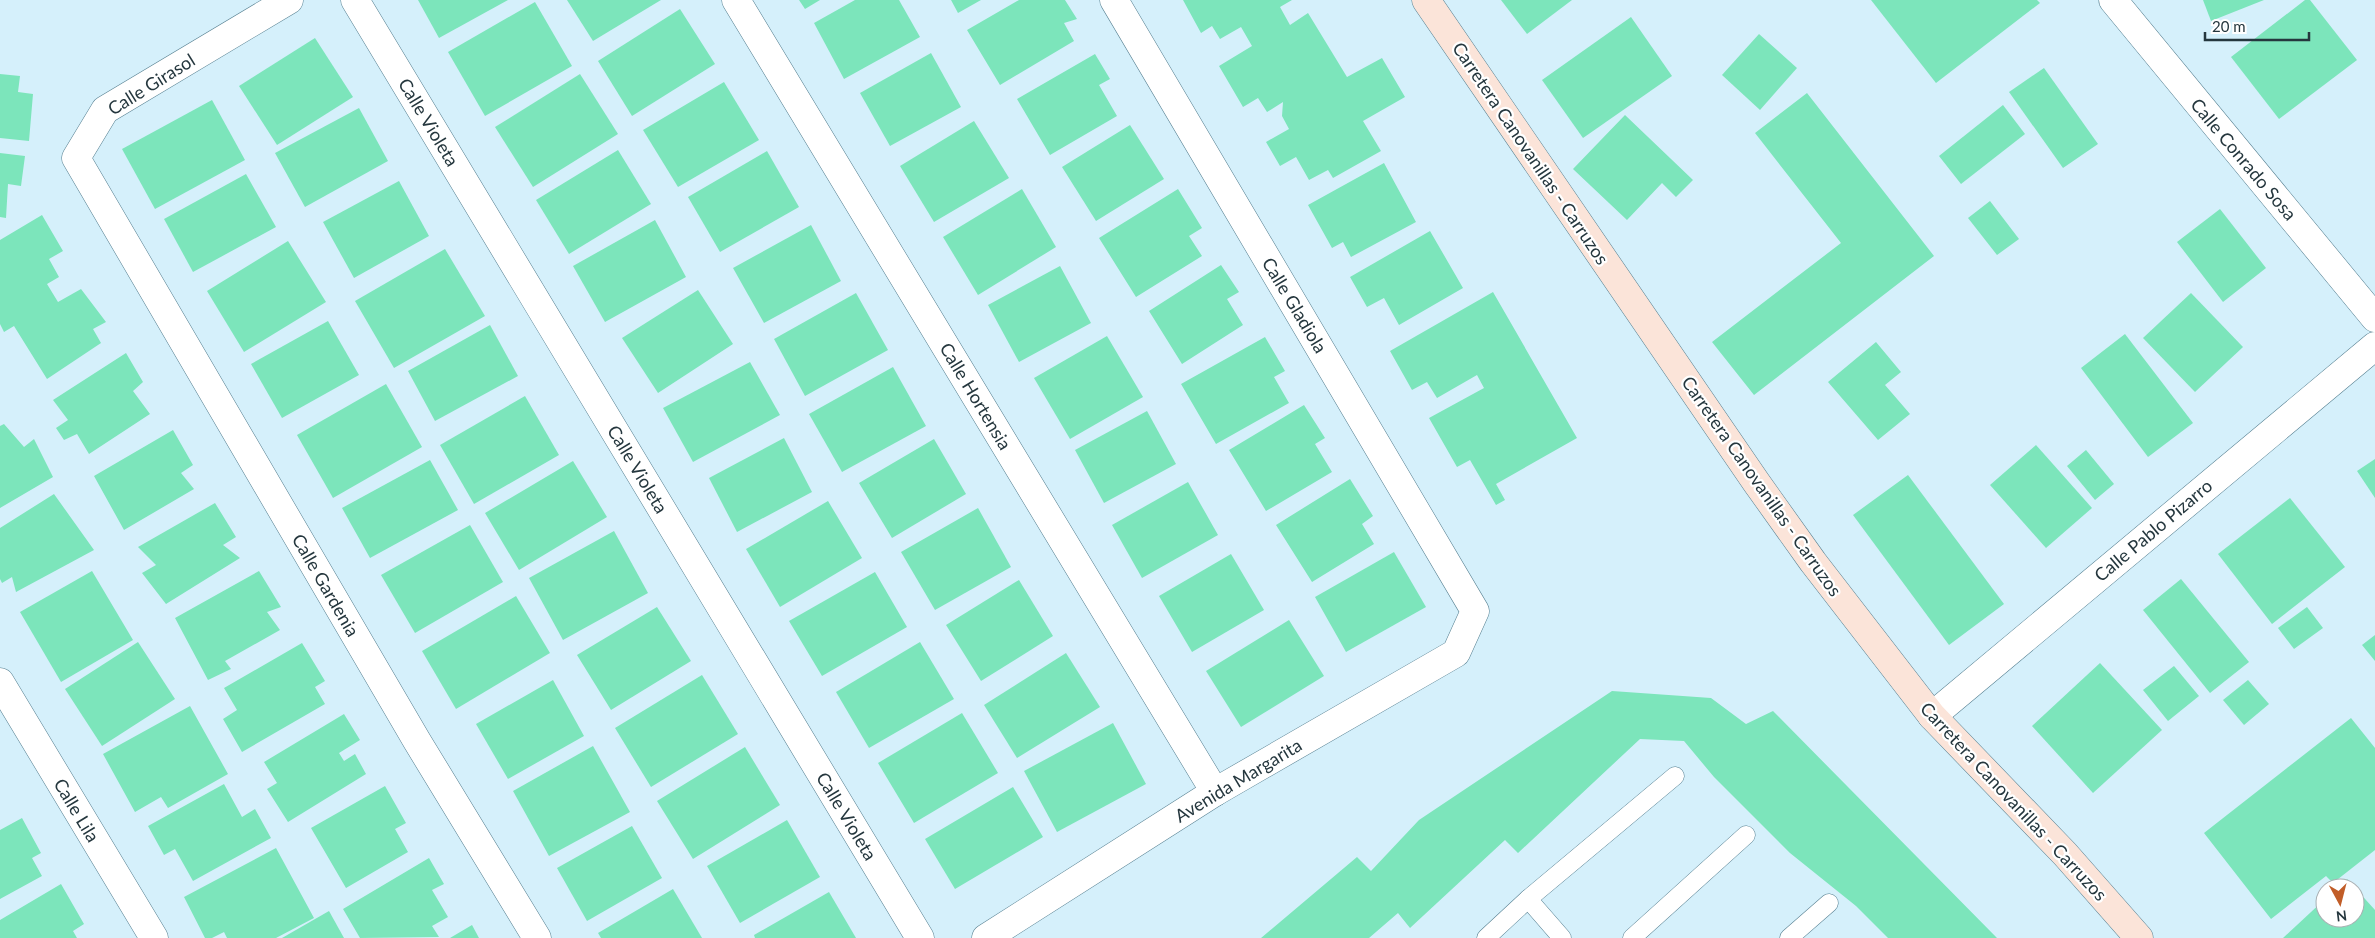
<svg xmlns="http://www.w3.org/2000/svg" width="2375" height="938" viewBox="0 0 2375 938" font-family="Lato,sans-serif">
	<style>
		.building { fill: #7ce5bb }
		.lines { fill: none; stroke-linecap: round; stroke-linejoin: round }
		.lane-casing { stroke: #557f90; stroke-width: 19 }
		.street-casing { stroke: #557f90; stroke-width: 29 }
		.secondary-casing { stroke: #557f90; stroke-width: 29 }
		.lane { stroke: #fff; stroke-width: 18 }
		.street { stroke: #fff; stroke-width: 28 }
		.secondary { stroke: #fbe4d9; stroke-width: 28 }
		.labels { text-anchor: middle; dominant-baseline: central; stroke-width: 4.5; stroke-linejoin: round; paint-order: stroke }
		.street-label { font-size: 18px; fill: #25373e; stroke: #fff }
	</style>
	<rect width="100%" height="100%" fill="#d5f0fb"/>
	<!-- building -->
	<g class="building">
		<polygon points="418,0 508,0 439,38"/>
		<polygon points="567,0 661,0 593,41"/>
		<polygon points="799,0 820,0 805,9"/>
		<polygon points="855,0 899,0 920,37 844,79 814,23"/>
		<polygon points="951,0 981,0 958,13"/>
		<polygon points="1019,0 1065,0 1077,19 1064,23 1074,41 1000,85 967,30"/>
		<polygon points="1183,0 1292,0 1280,7 1290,25 1308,13 1347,77 1382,58 1405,97 1363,121 1381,151 1333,178 1328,170 1309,180 1296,157 1280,166 1266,142 1289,129 1282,116 1283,102 1267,112 1258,98 1243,107 1219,66 1252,46 1241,27 1220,39 1212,26 1201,33"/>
		<polygon points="1501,0 1572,0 1527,34"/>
		<polygon points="1871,0 2037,0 2040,3 1936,83"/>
		<polygon points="2203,0 2264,0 2211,21"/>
		<polygon points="2305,0 2310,0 2357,60 2279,119 2231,57"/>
		<polygon points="535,2 572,66 485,116 448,52"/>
		<polygon points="680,9 715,64 632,116 598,61"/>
		<polygon points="1631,17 1672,76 1583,138 1542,80"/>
		<polygon points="1759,34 1797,68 1760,110 1722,75"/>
		<polygon points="315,38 353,97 277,145 239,86"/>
		<polygon points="931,53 961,107 890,146 860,93"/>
		<polygon points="1095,54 1110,79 1099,85 1117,116 1050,155 1017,99"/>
		<polygon points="2044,68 2098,144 2063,168 2009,92"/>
		<polygon points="0,74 20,76 18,92 33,94 29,141 0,138"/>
		<polygon points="580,74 618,134 533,187 495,127"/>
		<polygon points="724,82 759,140 678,187 643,130"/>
		<polygon points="1807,93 1934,256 1754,395 1712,342 1841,243 1755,133"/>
		<polygon points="212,100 245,160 155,209 122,149"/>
		<polygon points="2003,105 2025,134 1961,184 1939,156"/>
		<polygon points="359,108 388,161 305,207 275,153"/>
		<polygon points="1625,115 1693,180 1676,197 1662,183 1627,220 1573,169"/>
		<polygon points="974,121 1009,178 934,222 900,166"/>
		<polygon points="1130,125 1164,179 1096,221 1062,167"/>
		<polygon points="618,150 651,204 569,254 536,200"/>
		<polygon points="767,151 799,207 720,252 688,197"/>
		<polygon points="0,153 25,156 21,186 8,184 6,218 0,217"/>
		<polygon points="1384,163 1416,222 1351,257 1343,242 1332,248 1308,205"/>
		<polygon points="246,174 276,227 193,272 164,219"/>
		<polygon points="399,181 429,236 354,278 323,222"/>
		<polygon points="1022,189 1056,247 978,295 943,237"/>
		<polygon points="1178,189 1202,228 1189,236 1202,256 1136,297 1099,238"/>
		<polygon points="1990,201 2019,239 1997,255 1968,218"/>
		<polygon points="2220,209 2266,268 2223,302 2177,242"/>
		<polygon points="42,215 63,251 49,259 59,277 47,284 58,302 81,289 106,322 93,329 101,343 47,379 14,326 4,332 0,324 0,240"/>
		<polygon points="655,220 686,277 605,322 573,266"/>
		<polygon points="811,225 841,281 764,323 733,268"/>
		<polygon points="1430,231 1463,288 1399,325 1384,298 1367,307 1350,277"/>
		<polygon points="288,241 326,302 244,352 207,291"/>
		<polygon points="445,249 485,316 394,368 355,301"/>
		<polygon points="1221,265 1239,292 1227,299 1243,325 1182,364 1149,311"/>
		<polygon points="1060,266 1091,323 1019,362 988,305"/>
		<polygon points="698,290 733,344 658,393 622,338"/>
		<polygon points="1493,292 1577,438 1496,484 1505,500 1496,505 1470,460 1457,467 1429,418 1484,388 1477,375 1437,398 1427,382 1412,390 1390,351"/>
		<polygon points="856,293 888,350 805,396 774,339"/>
		<polygon points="2191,293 2243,347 2195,392 2143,338"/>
		<polygon points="328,321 359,375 282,418 251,364"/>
		<polygon points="490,325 518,376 435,421 408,371"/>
		<polygon points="2125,334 2193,423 2148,457 2081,368"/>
		<polygon points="1107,336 1143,397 1070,439 1034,378"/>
		<polygon points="1265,337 1285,371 1274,377 1289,403 1216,444 1181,384"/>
		<polygon points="1876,342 1901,372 1885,385 1910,414 1878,440 1828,382"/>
		<polygon points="126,353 143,382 133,391 150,414 89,454 77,434 64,440 56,428 68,420 53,400"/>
		<polygon points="750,362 780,415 693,462 663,408"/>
		<polygon points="893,367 926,426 842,472 809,414"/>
		<polygon points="386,384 422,447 333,498 297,435"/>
		<polygon points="525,396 559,455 474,504 440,445"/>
		<polygon points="1304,405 1325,438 1315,444 1332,472 1266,511 1229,450"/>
		<polygon points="1147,411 1176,464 1104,503 1075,450"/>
		<polygon points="4,424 24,447 34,439 53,477 0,508 0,426"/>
		<polygon points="173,430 193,465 181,473 194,489 124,530 94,476"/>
		<polygon points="784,438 812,492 737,532 709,478"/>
		<polygon points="934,439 966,494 892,538 859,483"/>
		<polygon points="2036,445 2092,508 2046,548 1990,485"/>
		<polygon points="2086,450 2114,484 2095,500 2067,466"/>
		<polygon points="2375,459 2375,498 2357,471"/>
		<polygon points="430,460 458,510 370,558 342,508"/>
		<polygon points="573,461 607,517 519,570 485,513"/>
		<polygon points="1908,475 2004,604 1949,645 1853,515"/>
		<polygon points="1350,479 1373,516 1362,524 1374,544 1312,582 1276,525"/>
		<polygon points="1188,482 1218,535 1142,578 1112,525"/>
		<polygon points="54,494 94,550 16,592 12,577 2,583 0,579 0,528"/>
		<polygon points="2290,498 2345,567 2272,624 2218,554"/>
		<polygon points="828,501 862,558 780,607 746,549"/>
		<polygon points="215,503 236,537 223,545 240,558 166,604 142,573 156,565 138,547"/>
		<polygon points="978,508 1011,567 935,610 901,552"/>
		<polygon points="470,525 503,582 415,633 381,575"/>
		<polygon points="614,531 648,593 563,640 529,578"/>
		<polygon points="1394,552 1426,607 1346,652 1315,597"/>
		<polygon points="1231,554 1264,610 1192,652 1159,596"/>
		<polygon points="92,571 133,640 61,682 20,612"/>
		<polygon points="259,571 281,607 267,612 280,630 225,661 231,669 208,680 175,618"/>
		<polygon points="875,572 907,627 822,676 789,621"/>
		<polygon points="2181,579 2249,662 2210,693 2143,610"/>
		<polygon points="1019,580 1053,636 981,681 946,625"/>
		<polygon points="516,596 550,653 456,709 422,651"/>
		<polygon points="657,607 691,661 611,710 577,655"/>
		<polygon points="2307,607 2323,628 2294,649 2278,628"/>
		<polygon points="1289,620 1324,676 1241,727 1206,671"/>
		<polygon points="2375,635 2375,661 2362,645"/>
		<polygon points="138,642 175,699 102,746 65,689"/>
		<polygon points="920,642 954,699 869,748 836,692"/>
		<polygon points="302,643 325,681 315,687 325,704 242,752 223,719 237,710 224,688"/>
		<polygon points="1066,653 1100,707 1017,758 984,705"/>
		<polygon points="2100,663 2162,730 2093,793 2032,726"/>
		<polygon points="2174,666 2199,696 2168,721 2143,690"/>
		<polygon points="702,675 738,734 651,787 615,728"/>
		<polygon points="553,680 584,736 508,779 476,724"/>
		<polygon points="2248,680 2269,704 2244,725 2223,700"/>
		<polygon points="1612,691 1711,698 1746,724 1773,711 1997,938 1888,938 1856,906 1790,853 1714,777 1684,741 1640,739 1518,853 1505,840 1410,928 1398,913 1369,938 1261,938 1357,857 1371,871 1419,820"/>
		<polygon points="190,706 228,774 168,808 161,797 135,812 103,754"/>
		<polygon points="962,713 998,773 914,823 878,763"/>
		<polygon points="344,714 360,740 339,753 344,761 355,754 366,774 288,822 267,789 277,783 264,762"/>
		<polygon points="2351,718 2375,748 2375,850 2333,883 2326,876 2271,919 2204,833"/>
		<polygon points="1113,723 1146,784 1057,832 1024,771"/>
		<polygon points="593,746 630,812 549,856 513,791"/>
		<polygon points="745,747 780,805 693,859 657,801"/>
		<polygon points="224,784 242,817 255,809 271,838 193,881 175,849 164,855 148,826"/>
		<polygon points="385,786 406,823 395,829 408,852 346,888 311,828"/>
		<polygon points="1013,787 1043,837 955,889 925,839"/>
		<polygon points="22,818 41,853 32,858 42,876 0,899 0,830"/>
		<polygon points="787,820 820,877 740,923 707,866"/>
		<polygon points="632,826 662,878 587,921 557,868"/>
		<polygon points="276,848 314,918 276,938 227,938 224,932 212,938 205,938 184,897"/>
		<polygon points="429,858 444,884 432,890 448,917 432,926 439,937 360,938 343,909"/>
		<polygon points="2347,879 2375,910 2375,938 2283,938 2325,899 2325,918 2355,918 2355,888 2337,888"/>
		<polygon points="61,884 84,924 73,931 77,938 0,938 0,920"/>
		<polygon points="673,889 702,938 601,938 598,933"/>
		<polygon points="829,892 856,938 755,938 754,935"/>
		<polygon points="329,911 344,938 282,938"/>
		<polygon points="472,925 479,938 450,938"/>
	</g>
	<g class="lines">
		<defs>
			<g id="lane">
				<polyline points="1528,899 1562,938"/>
				<polyline points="1486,938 1528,899 1675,776"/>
				<polyline points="1632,938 1746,835"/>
				<polyline points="1789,938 1829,903"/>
			</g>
			<g id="street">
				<polyline points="289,0 105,110 76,158 417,741 537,938"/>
				<polyline points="355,0 920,938"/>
				<polyline points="736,0 1215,792"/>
				<polyline points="2113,0 2375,318"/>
				<polyline points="0,682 154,938"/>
				<polyline points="1932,716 2375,346"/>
				<polyline points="986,938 1215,792 1456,653 1475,611 1114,0"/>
			</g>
			<polyline id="secondary" points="1426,0 1756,482 1813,562 1932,716 2065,854 2139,938"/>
		</defs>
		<!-- lane casing -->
		<use href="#lane" class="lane-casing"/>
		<!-- street casing -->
		<use href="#street" class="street-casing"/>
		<!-- secondary casing -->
		<use href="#secondary" class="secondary-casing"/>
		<!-- lane -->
		<use href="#lane" class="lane"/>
		<!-- street -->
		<use href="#street" class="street"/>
		<!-- secondary -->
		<use href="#secondary" class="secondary"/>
	</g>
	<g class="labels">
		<!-- street labels -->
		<g class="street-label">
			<text transform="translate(151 84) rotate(-32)">Calle Girasol</text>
			<text transform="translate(429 122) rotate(59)">Calle Violeta</text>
			<text transform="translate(1531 153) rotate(56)">Carretera Canovanillas - Carruzos</text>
			<text transform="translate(2244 159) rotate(50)">Calle Conrado Sosa</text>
			<text transform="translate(1295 305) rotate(59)">Calle Gladiola</text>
			<text transform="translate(976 396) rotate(59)">Calle Hortensia</text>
			<text transform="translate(638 469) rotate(59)">Calle Violeta</text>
			<text transform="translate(1762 486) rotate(55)">Carretera Canovanillas - Carruzos</text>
			<text transform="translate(2153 530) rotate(-40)">Calle Pablo Pizarro</text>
			<text transform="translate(326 585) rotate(60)">Calle Gardenia</text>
			<text transform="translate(1238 780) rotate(-31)">Avenida Margarita</text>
			<text transform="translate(2014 801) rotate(47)">Carretera Canovanillas - Carruzos</text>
			<text transform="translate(77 810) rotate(59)">Calle Lila</text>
			<text transform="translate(847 816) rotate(59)">Calle Violeta</text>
		</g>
	</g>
	<!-- north arrow -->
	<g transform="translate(2340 903) rotate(173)"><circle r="24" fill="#ffffff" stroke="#a8afb2"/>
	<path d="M0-4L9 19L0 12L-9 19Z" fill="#c15d28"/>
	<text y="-8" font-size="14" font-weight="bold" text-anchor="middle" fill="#25373e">N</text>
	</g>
	<!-- scale -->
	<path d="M2205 32v8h104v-8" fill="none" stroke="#25373e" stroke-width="2.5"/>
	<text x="2212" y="32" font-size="15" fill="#25373e" stroke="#ffffff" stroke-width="4" paint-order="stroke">20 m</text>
</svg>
